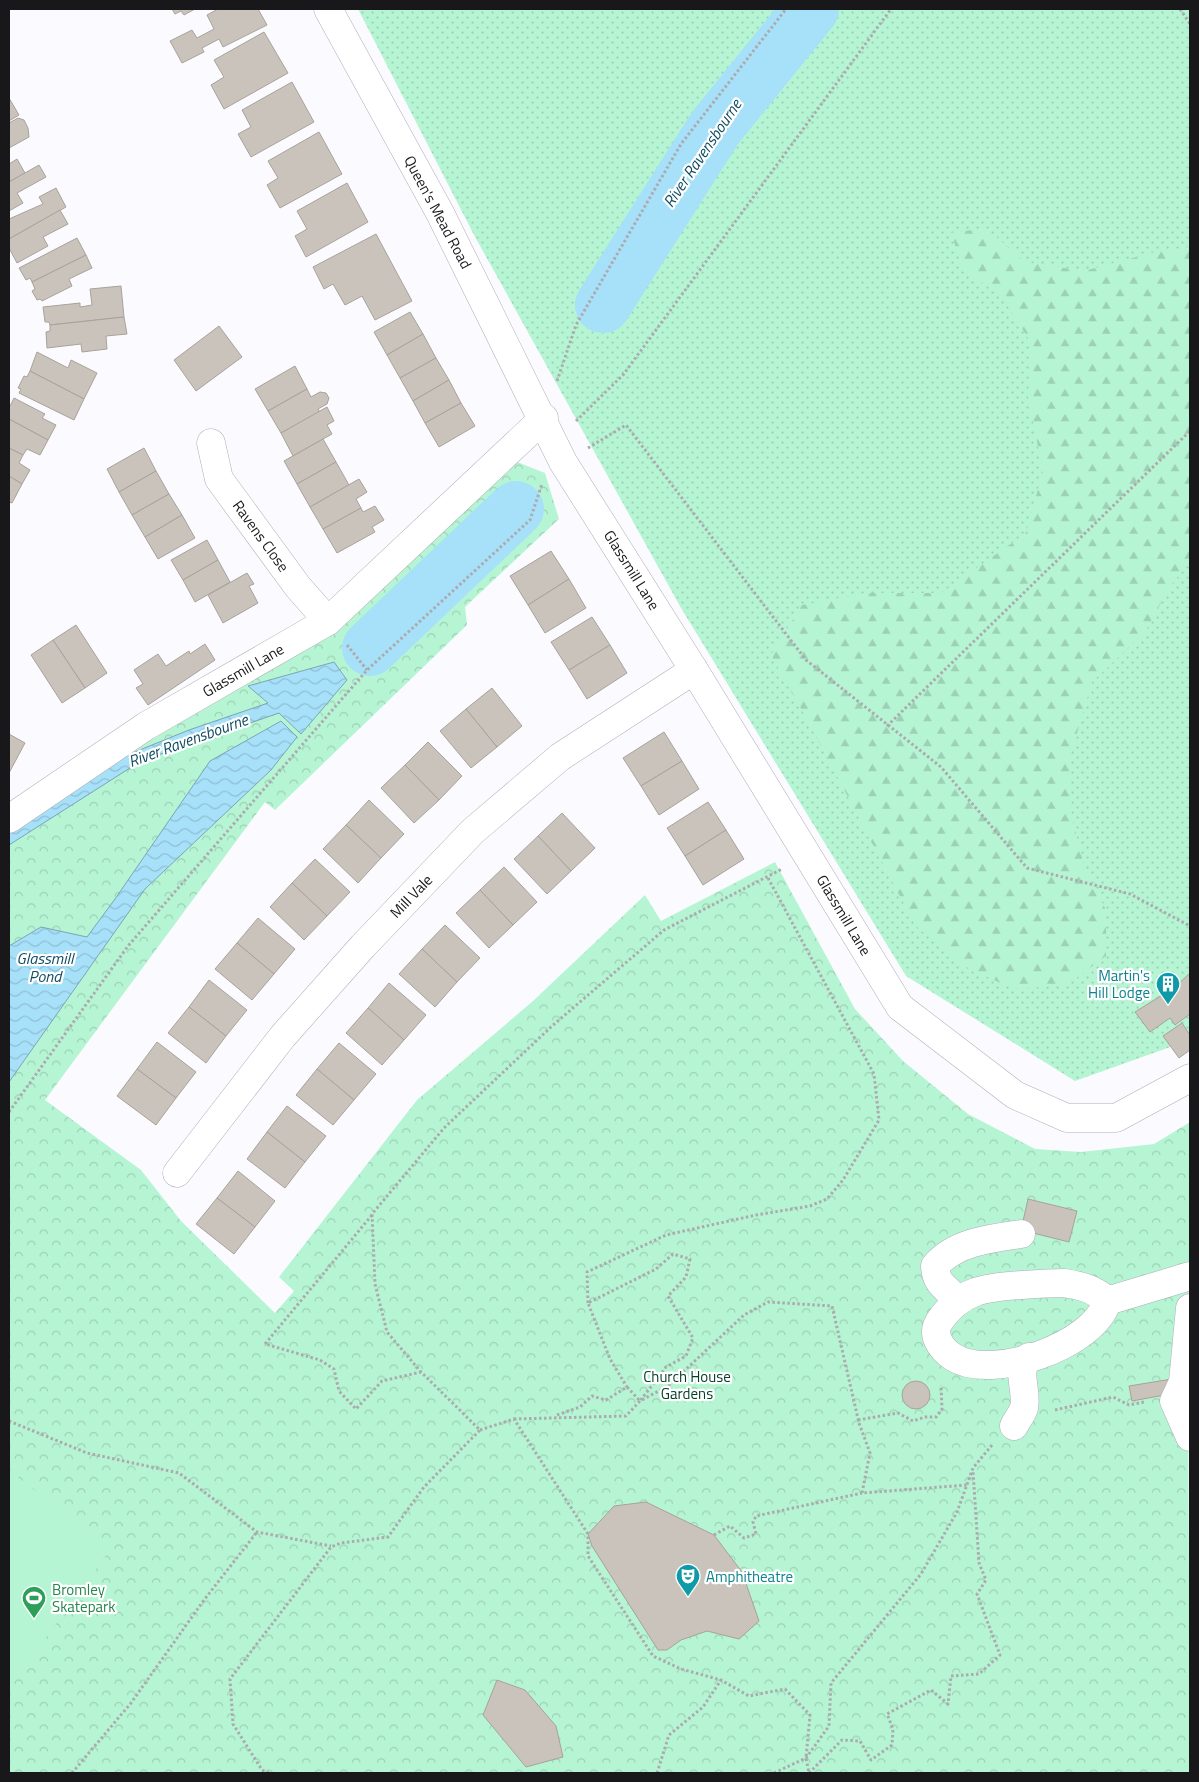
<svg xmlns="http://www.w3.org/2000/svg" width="1199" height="1782" viewBox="0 0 1199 1782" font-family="'Titillium Web',sans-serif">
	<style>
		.grass { fill: url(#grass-dots) }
		.forest { fill: url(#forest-firs) }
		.park { fill: url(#park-crowns) }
		.pitch { fill: #b6f5d3 }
		.water { fill: url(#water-waves); stroke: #7ca4b6 }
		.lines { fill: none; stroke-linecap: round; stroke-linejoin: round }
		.river { stroke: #a7e0f9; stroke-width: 56 }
		.building { fill: #c9c3bb; stroke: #a8a29a }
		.minor-casing { stroke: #aeaeb7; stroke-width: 29 }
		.path { stroke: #ababaf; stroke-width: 3; stroke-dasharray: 2.5 2.5; stroke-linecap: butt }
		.minor { stroke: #fff; stroke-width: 28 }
		.labels { text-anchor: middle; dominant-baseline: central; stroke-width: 4.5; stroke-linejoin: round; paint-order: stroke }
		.street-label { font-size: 15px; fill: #18181b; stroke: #fff }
		.culture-label { font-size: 15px; fill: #0d838f; stroke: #fff; text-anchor: end }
		.park-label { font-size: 15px; fill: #053d27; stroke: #fff }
		.leisure-label { font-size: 15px; fill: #27864d; stroke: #fff; text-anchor: start }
		.water-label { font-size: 16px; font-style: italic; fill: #114d62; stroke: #fff }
	</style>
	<defs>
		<pattern id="grass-dots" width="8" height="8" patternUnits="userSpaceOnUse" patternTransform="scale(1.25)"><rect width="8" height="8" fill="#b6f5d3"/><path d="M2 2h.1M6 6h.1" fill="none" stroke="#9cd1b5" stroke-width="1.8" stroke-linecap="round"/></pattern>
		<pattern id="forest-firs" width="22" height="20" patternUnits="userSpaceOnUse" patternTransform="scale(1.25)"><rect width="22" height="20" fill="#b6f5d3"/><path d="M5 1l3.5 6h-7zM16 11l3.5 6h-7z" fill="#9cd1b5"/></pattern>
		<pattern id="park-crowns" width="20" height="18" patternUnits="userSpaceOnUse" patternTransform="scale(1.25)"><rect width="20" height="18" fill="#b6f5d3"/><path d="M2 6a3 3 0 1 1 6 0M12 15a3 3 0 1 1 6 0" fill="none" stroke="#9cd1b5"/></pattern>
		<pattern id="water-waves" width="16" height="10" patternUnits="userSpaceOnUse" patternTransform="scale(1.25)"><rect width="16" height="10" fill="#a7e0f9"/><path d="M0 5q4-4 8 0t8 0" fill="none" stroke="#8fbfd5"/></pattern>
	</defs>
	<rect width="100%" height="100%" fill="#fbfbff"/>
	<!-- grass -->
	<polygon class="grass" points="358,9 1190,9 1190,1040 1075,1081 906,976 681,608 474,235"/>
	<!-- forest -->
	<polygon class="forest" points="986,228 1025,262 1084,271 1155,252 1190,247 1190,562 1170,586 1145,632 1092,682 1070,757 1072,818 1085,869 1106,910 1106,956 1067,985 1013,989 958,963 915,925 813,730 771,655 802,605 866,593 941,593 1026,533 1043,471 1028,397 1032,344 999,293 964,272 951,233"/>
	<!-- park -->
	<polygon class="park" points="512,460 545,473 559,519 465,607 467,625 275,810 265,802 45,1100 141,1170 181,1221 275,1313 294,1291 279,1277 417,1100 533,1001 645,895 661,921 775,862 855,1009 903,1061 968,1114 1035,1149 1081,1152 1154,1144 1190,1122 1188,1397 1190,1773 9,1773 9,827 334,628"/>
	<!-- pitch -->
	<polygon class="pitch" points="9,1470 110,1550 9,1688"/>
	<!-- water -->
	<g class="water">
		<polygon points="334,662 347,680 301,734 279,713 141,761 9,845 9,827 115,760 189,730 268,703 248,686"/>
		<polygon points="281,721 297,737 271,770 145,889 9,1082 9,946 41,927 87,937 115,899 210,761"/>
	</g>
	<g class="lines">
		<!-- river -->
		<g class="river">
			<polyline points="603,305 715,128 811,9"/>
			<polyline points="370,648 516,509"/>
		</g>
	</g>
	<!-- building -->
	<g class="building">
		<polygon points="172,9 195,9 184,15 181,11 175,14"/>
		<polygon points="218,9 258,9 267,25 223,47 219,39 202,48 204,52 182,63 170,41 192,30 197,38 214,29 207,15"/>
		<polygon points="264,32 288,73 224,109 211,85 224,77 214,60"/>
		<polygon points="292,82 314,122 251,157 238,134 251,127 242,110"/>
		<polygon points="9,98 19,115 9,121"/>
		<polygon points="18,118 24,120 28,128 29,137 9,148 9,123"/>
		<polygon points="319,132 342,174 280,208 267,185 278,178 268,161"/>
		<polygon points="17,159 25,173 9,182 9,164"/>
		<polygon points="39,165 46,177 17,193 23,203 9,211 9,182"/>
		<polygon points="347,183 368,222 306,257 295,236 307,229 297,211"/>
		<polygon points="56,188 66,207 9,239 9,219 43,204 39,197"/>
		<polygon points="60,210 68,224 43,237 48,246 17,263 9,248 9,239"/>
		<polygon points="376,234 412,301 375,320 362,296 345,305 333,284 324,289 313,267"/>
		<polygon points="77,238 86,255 32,282 30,278 26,280 19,268"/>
		<polygon points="86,255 92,268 69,279 72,286 42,301 40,299 37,300 32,291 35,289 32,282"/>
		<polygon points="121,286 124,317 50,325 49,322 45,322 43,307 80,303 80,307 92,305 90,289"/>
		<polygon points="410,312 423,334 387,355 374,332"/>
		<polygon points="124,317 127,334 106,336 107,349 82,352 81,344 47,348 46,332 50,331 50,325"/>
		<polygon points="219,326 242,357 196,391 174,360"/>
		<polygon points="423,334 436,358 400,378 387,355"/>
		<polygon points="37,352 68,368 71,360 97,373 84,399 30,371"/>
		<polygon points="436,358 449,380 413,401 400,378"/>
		<polygon points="295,366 307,389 268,411 255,389"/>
		<polygon points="30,371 84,399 74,420 19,393 21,389 18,388 24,376 27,377"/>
		<polygon points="449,380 461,403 425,423 413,401"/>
		<polygon points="307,389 311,397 320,392 326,393 329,398 327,404 318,409 320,412 281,433 268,411"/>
		<polygon points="14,398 45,414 42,418 56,425 48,440 9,419 9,408"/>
		<polygon points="461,403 475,426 439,447 425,423"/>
		<polygon points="327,407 334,421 327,425 332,434 293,456 281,433"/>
		<polygon points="9,419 48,440 40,455 27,449 23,455 9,448"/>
		<polygon points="323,439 336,462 297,484 284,461"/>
		<polygon points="9,448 23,455 19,463 30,470 22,484 9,476"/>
		<polygon points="144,448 156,471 119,492 107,469"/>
		<polygon points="336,462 349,485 310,507 297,484"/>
		<polygon points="156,471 169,494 132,515 119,492"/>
		<polygon points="9,476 22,484 12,503 9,502"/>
		<polygon points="359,479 367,492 356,499 361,508 323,529 310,507"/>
		<polygon points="169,494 182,515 145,537 132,515"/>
		<polygon points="375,506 384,520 372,527 375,532 337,553 323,529 361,508 363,512"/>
		<polygon points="182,515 195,538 158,559 145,537"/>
		<polygon points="207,540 218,560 183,580 171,560"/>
		<polygon points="551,551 569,579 528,605 510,576"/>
		<polygon points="218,560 230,582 195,602 183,580"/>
		<polygon points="247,573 254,584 249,586 258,603 223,623 208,595"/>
		<polygon points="569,579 586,608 545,633 528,605"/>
		<polygon points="592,617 610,645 569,670 551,642"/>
		<polygon points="76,625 107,673 85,688 53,640"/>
		<polygon points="53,640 85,688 62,703 31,655"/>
		<polygon points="205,644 215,660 148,705 136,688 143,684 134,670 158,654 166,666 189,651 190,654"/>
		<polygon points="610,645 627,673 587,699 569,670"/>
		<polygon points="492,688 522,726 497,747 466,709"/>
		<polygon points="466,709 497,747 471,768 440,731"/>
		<polygon points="664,732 682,761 641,786 623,758"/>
		<polygon points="9,734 25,743 9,773"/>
		<polygon points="428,742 462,776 439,800 405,765"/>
		<polygon points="682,761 699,789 659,815 641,786"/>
		<polygon points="405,765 439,800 414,823 381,788"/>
		<polygon points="369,800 404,834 381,858 346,825"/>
		<polygon points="708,802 726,830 685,856 667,828"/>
		<polygon points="562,813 595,848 571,871 538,836"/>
		<polygon points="346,825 381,858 358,883 323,849"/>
		<polygon points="726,830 744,859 703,885 685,856"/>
		<polygon points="538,836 571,871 547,894 514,859"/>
		<polygon points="315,859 350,892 327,916 292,883"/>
		<polygon points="504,867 537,902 513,925 480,890"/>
		<polygon points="292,883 327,916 304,940 270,907"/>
		<polygon points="480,890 513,925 489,948 456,913"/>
		<polygon points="258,918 295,949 274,974 237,943"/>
		<polygon points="445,925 480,958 457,982 422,949"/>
		<polygon points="237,943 274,974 252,1000 215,969"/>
		<polygon points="422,949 457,982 435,1007 399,974"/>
		<polygon points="1190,973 1190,1014 1175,1025 1170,1018 1150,1032 1135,1012 1175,987"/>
		<polygon points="209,980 247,1010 226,1036 189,1007"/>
		<polygon points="389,983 426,1015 404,1040 368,1008"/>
		<polygon points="189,1007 226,1036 206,1063 168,1033"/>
		<polygon points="368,1008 404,1040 382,1065 346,1033"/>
		<polygon points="1182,1023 1190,1035 1190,1050 1179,1058 1163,1036"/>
		<polygon points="157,1042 196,1072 176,1098 137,1069"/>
		<polygon points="339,1043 376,1074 354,1100 317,1069"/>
		<polygon points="137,1069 176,1098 156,1125 117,1096"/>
		<polygon points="317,1069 354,1100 333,1125 296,1095"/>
		<polygon points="287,1106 326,1136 305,1162 267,1132"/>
		<polygon points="267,1132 305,1162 285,1188 247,1159"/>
		<polygon points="238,1171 275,1201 255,1227 217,1198"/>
		<polygon points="217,1198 255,1227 234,1254 196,1224"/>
		<polygon points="1028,1199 1077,1211 1069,1242 1021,1230"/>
		<polygon points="1178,1378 1165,1395 1132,1401 1129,1386"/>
		<circle cx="916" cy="1395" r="14"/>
		<polygon points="646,1502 714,1535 742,1572 759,1621 739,1639 707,1631 681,1640 667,1650 658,1650 592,1546 588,1534 614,1506"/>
		<polygon points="497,1680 525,1690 556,1726 563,1757 526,1767 483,1715"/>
	</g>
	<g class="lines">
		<defs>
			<g id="minor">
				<polyline points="328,9 440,213 563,462 694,670 900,1007 1015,1095 1067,1118 1116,1118 1190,1078"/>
				<polyline points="211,443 219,479 298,587 328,621"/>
				<polyline points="9,819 146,726 328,621 544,418"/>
				<polyline points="177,1173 283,1036 363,946 473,831 560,757 694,670"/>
				<path d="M1064,1283C1079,1285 1096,1289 1107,1301C1096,1345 991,1382 953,1357C941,1349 931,1335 939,1322C960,1290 986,1287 1022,1285C1036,1284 1050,1283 1064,1283Z"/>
				<path d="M957,1301C947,1286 936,1286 935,1266C955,1242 992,1238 1021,1234"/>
				<polyline points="1107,1301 1190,1276"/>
				<polyline points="1190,1308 1183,1382 1174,1401 1190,1437"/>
				<path d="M1014,1426C1017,1420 1022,1414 1024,1408C1028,1391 1015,1370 1029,1357"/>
			</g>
		</defs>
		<!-- minor casing -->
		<use href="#minor" class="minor-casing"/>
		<!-- path -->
		<g class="path">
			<polyline points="1180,9 1190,24"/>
			<polyline points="557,381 576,325 681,144 786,9"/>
			<polyline points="576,421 623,375 891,9"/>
			<polyline points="588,448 626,425 806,660 941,767 1027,868 1130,894 1190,926"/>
			<polyline points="347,645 367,670"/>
			<polyline points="887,726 1190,431"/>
			<polyline points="9,1112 128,946 367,670 530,520 542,484"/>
			<polyline points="372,1215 265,1344 320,1360 334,1369 339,1391 356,1409 382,1381 421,1372"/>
			<polyline points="588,1303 587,1272 666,1235 756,1215 810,1206 827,1199 843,1180 879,1120 874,1074 768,878"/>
			<polyline points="1055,1410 1113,1397 1129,1405 1144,1402"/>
			<polyline points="557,1415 580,1407 592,1396 606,1400 627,1387 640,1401 666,1367 686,1356 693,1338 668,1296 686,1277 690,1259 673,1254 656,1269 588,1303 610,1359 627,1387"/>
			<polyline points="514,1419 626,1416 640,1401 668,1386 744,1315 768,1302 832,1306 859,1423 870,1453 862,1493 967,1485"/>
			<polyline points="858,1420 898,1413 913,1421 925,1417 936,1417 942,1409 941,1385"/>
			<polyline points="9,1421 87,1453 179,1473 257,1532 331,1546"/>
			<polyline points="480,1430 514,1419 588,1534 588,1556 653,1656 681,1669 721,1680 749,1696 785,1689 810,1715 806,1758 809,1773"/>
			<polyline points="714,1535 730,1526 744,1538 756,1534 753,1522 756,1516 862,1493"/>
			<polyline points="72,1773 131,1703 204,1600 257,1532"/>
			<polyline points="269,1773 262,1770 233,1724 230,1679 331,1547 341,1543 388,1537 424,1487 480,1430 421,1372 387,1332 375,1284 372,1214 444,1128 552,1026 664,930 782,869"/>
			<polyline points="657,1773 669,1735 703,1707 721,1680"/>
			<polyline points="774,1773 806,1758 829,1726 831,1683 921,1574 957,1512 973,1468 992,1445"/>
			<polyline points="809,1773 842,1740 860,1741 871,1760 892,1745 893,1729 887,1714 931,1690 948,1704 951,1676 979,1674 1000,1655 977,1594 986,1580 979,1563 973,1471"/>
		</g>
		<!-- minor -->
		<use href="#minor" class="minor"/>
	</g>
	<!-- icons -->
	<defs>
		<symbol id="building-pin" viewBox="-11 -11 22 30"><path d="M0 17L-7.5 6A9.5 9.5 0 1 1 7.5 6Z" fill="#0f9aa8" stroke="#fff"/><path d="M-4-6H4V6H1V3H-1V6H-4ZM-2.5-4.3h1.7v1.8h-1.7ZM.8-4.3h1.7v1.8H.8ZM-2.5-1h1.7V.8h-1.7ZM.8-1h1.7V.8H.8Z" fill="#fff"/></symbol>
		<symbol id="theatre-pin" viewBox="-11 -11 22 30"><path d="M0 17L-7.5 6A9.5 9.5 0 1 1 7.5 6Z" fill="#0f9aa8" stroke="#fff"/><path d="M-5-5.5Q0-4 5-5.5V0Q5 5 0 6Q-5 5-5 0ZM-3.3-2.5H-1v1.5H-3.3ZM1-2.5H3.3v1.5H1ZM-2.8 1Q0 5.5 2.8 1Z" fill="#fff"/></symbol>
		<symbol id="stadium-pin" viewBox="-11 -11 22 30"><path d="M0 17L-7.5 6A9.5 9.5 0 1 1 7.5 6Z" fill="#2e9e5b" stroke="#fff"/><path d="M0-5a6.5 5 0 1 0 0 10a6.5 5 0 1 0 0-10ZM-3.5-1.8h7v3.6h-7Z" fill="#fff"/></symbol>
	</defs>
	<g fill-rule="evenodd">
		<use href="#building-pin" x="1154" y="970" width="28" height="38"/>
		<use href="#theatre-pin" x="674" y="1562" width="28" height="38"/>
		<use href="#stadium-pin" x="20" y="1584" width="28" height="38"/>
	</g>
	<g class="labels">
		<!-- street labels -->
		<g class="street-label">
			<text transform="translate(438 212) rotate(62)">Queen's Mead Road</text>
			<text transform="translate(261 536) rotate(54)">Ravens Close</text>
			<text transform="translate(632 570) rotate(58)">Glassmill Lane</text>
			<text transform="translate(243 670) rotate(-30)">Glassmill Lane</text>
			<text transform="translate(411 896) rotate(-46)">Mill Vale</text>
			<text transform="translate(844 915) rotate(59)">Glassmill Lane</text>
		</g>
		<!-- culture labels -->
		<g class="culture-label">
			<text x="1150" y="975">Martin's<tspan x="1150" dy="17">Hill Lodge</tspan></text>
			<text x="706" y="1576" text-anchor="start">Amphitheatre</text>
		</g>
		<!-- park labels -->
		<g class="park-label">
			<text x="687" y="1376">Church House<tspan x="687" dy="17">Gardens</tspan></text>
		</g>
		<!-- leisure labels -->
		<g class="leisure-label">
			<text x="52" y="1589">Bromley<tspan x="52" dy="17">Skatepark</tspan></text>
		</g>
		<!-- water labels -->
		<g class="water-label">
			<text transform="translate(702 153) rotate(-56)">River Ravensbourne</text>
			<text transform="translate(188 740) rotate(-20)">River Ravensbourne</text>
			<text x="45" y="958">Glassmill<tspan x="45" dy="18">Pond</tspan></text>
		</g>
	</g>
	<!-- border -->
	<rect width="1199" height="1782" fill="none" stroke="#18181b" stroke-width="20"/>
</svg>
